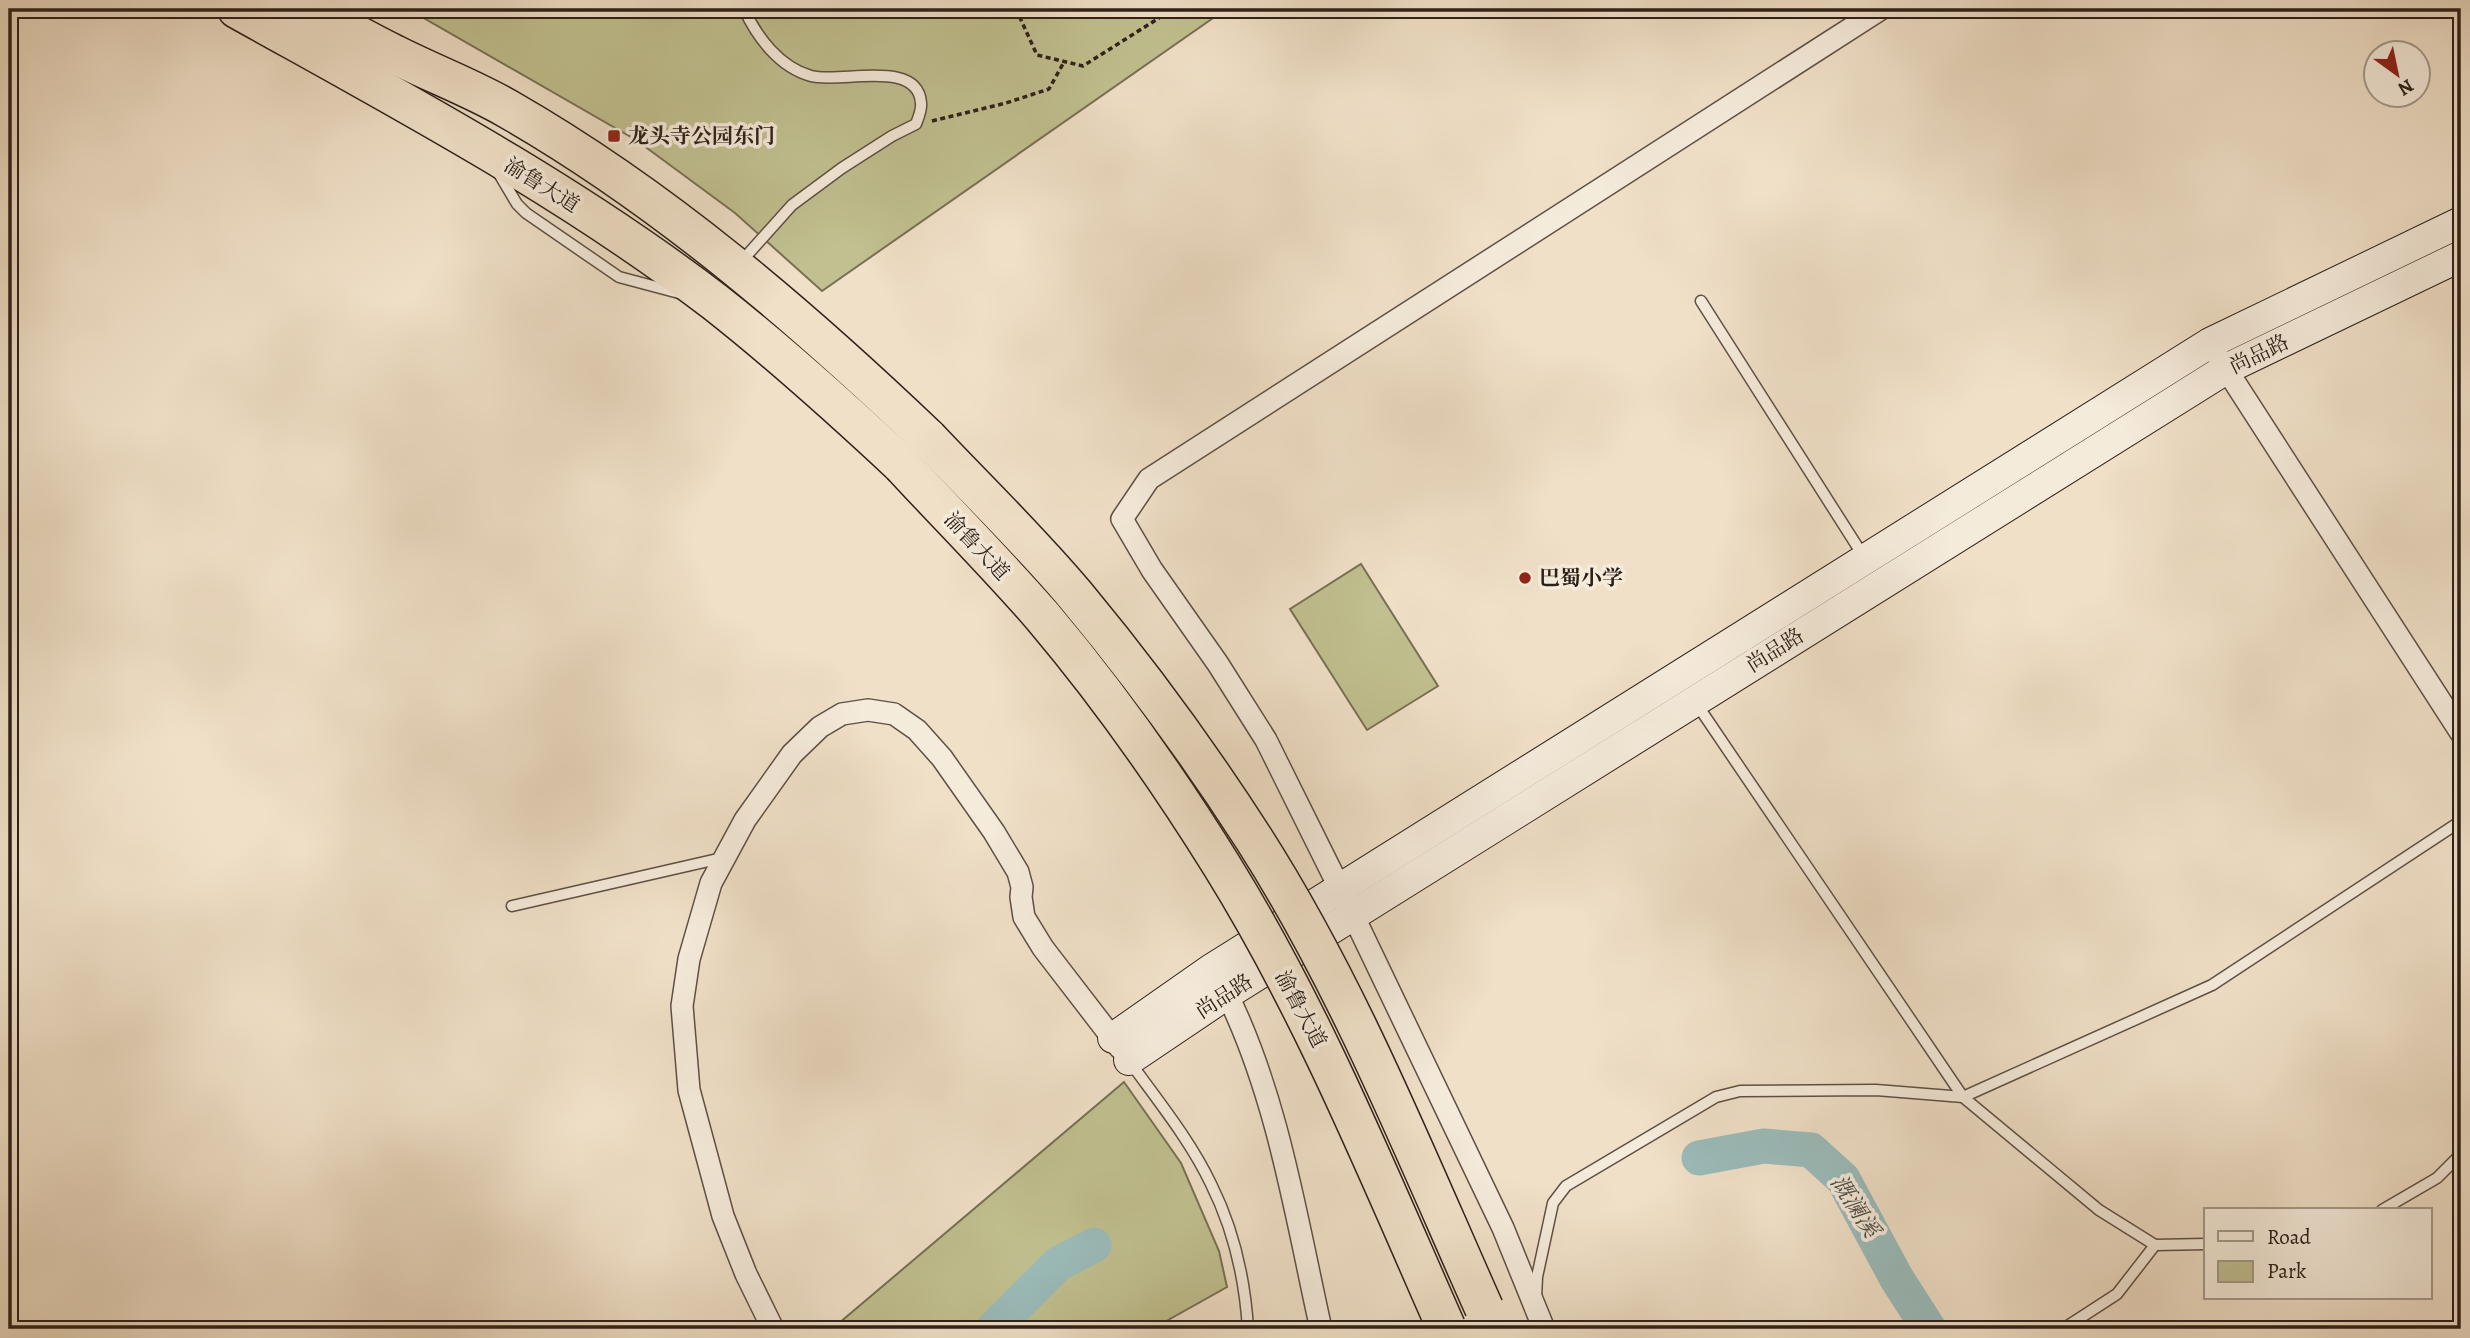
<svg xmlns="http://www.w3.org/2000/svg" width="2470" height="1338" viewBox="0 0 2470 1338" font-family="Alegreya,'Noto Serif SC',serif">
	<style>
		.green { fill: #c1c090; stroke: #787054; stroke-width: 2 }
		.lines { fill: none; stroke-linecap: round; stroke-linejoin: round }
		.river { stroke: #9bbcbb; stroke-width: 35 }
		.lane-casing { stroke: #5e5045; stroke-width: 13 }
		.street-casing { stroke: #5e5045; stroke-width: 24 }
		.secondary-casing { stroke: #2e2019; stroke-width: 32 }
		.highway-casing { stroke: #2e2019; stroke-width: 41 }
		.path { stroke: #2e2019; stroke-width: 3.5; stroke-dasharray: 5 3.5; stroke-linecap: butt }
		.lane { stroke: #f5ebdb; stroke-width: 10 }
		.street { stroke: #f5ebdb; stroke-width: 21 }
		.secondary { stroke: #f5ebdb; stroke-width: 30 }
		.highway { stroke: #f0e0c8; stroke-width: 38 }
		.highway-bridge-casing { stroke: #2e2019; stroke-width: 41; stroke-linecap: butt }
		.highway-bridge { stroke: #f0e0c8; stroke-width: 38 }
		.poi-dot { fill: #8f2418; stroke: #f5ebdb; stroke-width: 2.5 }
		.labels { text-anchor: middle; dominant-baseline: central; stroke-width: 7; stroke-linejoin: round; paint-order: stroke }
		.poi-label { font-size: 21px; font-weight: bold; fill: #2e2019; stroke: #f5ebdb; text-anchor: start }
		.street-label { font-size: 21px; fill: #2e2019; stroke: #f5ebdb }
		.water-label { font-size: 23px; font-style: italic; fill: #4f4f4a; stroke: #f5ebdb }
	</style>
	<rect width="100%" height="100%" fill="#f0e0c8"/>
	<filter id="stains"><feTurbulence type="fractalNoise" baseFrequency=".00286" numOctaves="4"/><feColorMatrix values="0 0 0 0 .2 0 0 0 0 .09 0 0 0 0 .02 0 0 0 .5 -.17"/></filter>
	<radialGradient id="worn" r=".72"><stop offset=".6" stop-color="#630" stop-opacity="0"/><stop offset="1" stop-color="#630" stop-opacity=".3"/></radialGradient>
	<!-- green -->
	<g class="green">
		<polygon points="408,9 1226,9 822,291 735,213 636,140"/>
		<polygon points="1361,564 1438,686 1367,730 1290,609"/>
		<polygon points="1124,1082 1181,1163 1219,1251 1227,1287 1152,1329 832,1329"/>
	</g>
	<g class="lines">
		<!-- river -->
		<g class="river">
			<polyline points="1699,1158 1764,1146 1811,1150 1843,1179 1897,1279 1929,1329"/>
			<polyline points="993,1329 1058,1264 1094,1245"/>
		</g>
		<defs>
			<g id="lane">
				<polyline points="498,172 517,204 526,213 619,277 679,293"/>
				<path d="M740,263L792,205L842,168L892,136L916,124C918,118 922,110 921,103C918,58 840,84 811,76C779,67 757,37 744,9"/>
				<polyline points="1701,301 1864,557"/>
				<polyline points="1696,703 1963,1097 2099,1210 2155,1245 2206,1244"/>
				<polyline points="512,906 722,858"/>
				<path d="M1130,1062C1158,1101 1190,1140 1211,1184C1233,1228 1245,1280 1248,1329"/>
				<polyline points="2382,1210 2437,1178 2461,1154"/>
				<polyline points="1536,1298 1537,1277 1553,1203 1566,1186 1716,1097 1740,1091 1876,1090 1963,1097 2212,985 2461,821"/>
				<polyline points="2063,1329 2117,1294 2155,1245"/>
			</g>
			<g id="street">
				<polyline points="2219,358 2461,733"/>
				<path d="M1227,994C1278,1098 1296,1217 1321,1329"/>
				<polyline points="773,1329 746,1274 723,1216 689,1090 682,1006 689,959 711,883 745,820 792,754 820,727 842,714 868,710 894,714 917,730 942,758 994,832 1018,872 1022,887 1021,897 1024,917 1043,948 1120,1048"/>
				<polyline points="1544,1329 1503,1228 1353,915 1266,740 1218,664 1152,570 1122,519 1149,479 1881,9"/>
			</g>
			<g id="secondary">
				<polyline points="1113,1038 1210,970 2210,343 2461,222"/>
				<polyline points="1129,1060 1227,994 2226,369 2461,256"/>
			</g>
			<g id="highway">
				<path d="M237,9C400,100 566,188 715,302C780,353 842,409 902,465"/>
				<path d="M310,9C338,24 365,40 394,54C431,73 472,88 508,109C663,198 800,316 928,438"/>
			</g>
		</defs>
		<!-- lane casing -->
		<use href="#lane" class="lane-casing"/>
		<!-- street casing -->
		<use href="#street" class="street-casing"/>
		<!-- secondary casing -->
		<use href="#secondary" class="secondary-casing"/>
		<!-- highway casing -->
		<use href="#highway" class="highway-casing"/>
		<!-- path -->
		<g class="path">
			<polyline points="1016,9 1037,55 1083,66 1159,18 1164,9"/>
			<polyline points="932,121 1006,103 1049,89 1064,62"/>
		</g>
		<!-- lane -->
		<use href="#lane" class="lane"/>
		<!-- street -->
		<use href="#street" class="street"/>
		<!-- secondary -->
		<use href="#secondary" class="secondary"/>
		<!-- highway -->
		<use href="#highway" class="highway"/>
		<defs>
			<g id="highway-bridge">
				<path d="M928,438C977,490 1030,541 1076,596C1140,673 1200,755 1254,839C1348,986 1413,1149 1484,1308"/>
				<path d="M902,465C949,516 998,565 1043,617C1109,695 1168,779 1222,866C1312,1011 1377,1171 1446,1327"/>
			</g>
		</defs>
		<!-- highway-bridge casing -->
		<use href="#highway-bridge" class="highway-bridge-casing"/>
		<!-- highway-bridge -->
		<use href="#highway-bridge" class="highway-bridge"/>
	</g>
	<!-- markers -->
	<g class="poi-dot">
		<rect x="607" y="129" width="14" height="14" rx="3.5"/>
		<circle cx="1525" cy="578" r="7"/>
	</g>
	<g class="labels">
		<!-- poi labels -->
		<g class="poi-label">
			<text x="628" y="136">龙头寺公园东门</text>
			<text x="1539" y="578">巴蜀小学</text>
		</g>
		<!-- street labels -->
		<g class="street-label">
			<text transform="translate(542 185) rotate(32)">渝鲁大道</text>
			<text transform="translate(2259 354) rotate(-26)">尚品路</text>
			<text transform="translate(977 546) rotate(47)">渝鲁大道</text>
			<text transform="translate(1775 650) rotate(-32)">尚品路</text>
			<text transform="translate(1224 996) rotate(-33)">尚品路</text>
			<text transform="translate(1301 1009) rotate(62)">渝鲁大道</text>
		</g>
		<!-- water labels -->
		<g class="water-label">
			<text transform="translate(1855 1206) rotate(57)">溉澜溪</text>
		</g>
	</g>
	<!-- margin -->
	<rect width="2470" height="1338" fill="none" stroke="#f0e0c8" stroke-width="35"/>
	<rect x="10" y="10" width="2449" height="1317" fill="none" stroke="#2e2019" stroke-width="3.5"/>
	<rect x="18" y="18" width="2435" height="1303" fill="none" stroke="#2e2019" stroke-width="2"/>
	<!-- legend -->
	<rect x="2204" y="1208" width="228" height="91" fill="#f5ebdb" stroke="#a59a8d" stroke-width="2"/>
	<rect x="2218" y="1231" width="35" height="10" fill="#f5ebdb" stroke="#a59a8d" stroke-width="2"/>
	<text x="2267" y="1244" font-size="21" fill="#2e2019">Road</text>
	<rect x="2218" y="1261" width="35" height="21" fill="#c1c090" stroke="#a59a8d" stroke-width="2"/>
	<text x="2267" y="1278" font-size="21" fill="#2e2019">Park</text>
	<!-- north arrow -->
	<g transform="translate(2397 74) rotate(147)"><circle r="33" fill="#f5ebdb" stroke="#a59a8d" stroke-width="2"/>
	<path d="M0-5L12 26L0 18L-12 26Z" fill="#8f2418"/>
	<text y="-10" font-size="19" font-weight="bold" text-anchor="middle" fill="#2e2019">N</text>
	</g>
	<rect width="100%" height="100%" filter="url(#stains)"/>
	<rect width="100%" height="100%" fill="url(#worn)"/>
</svg>
